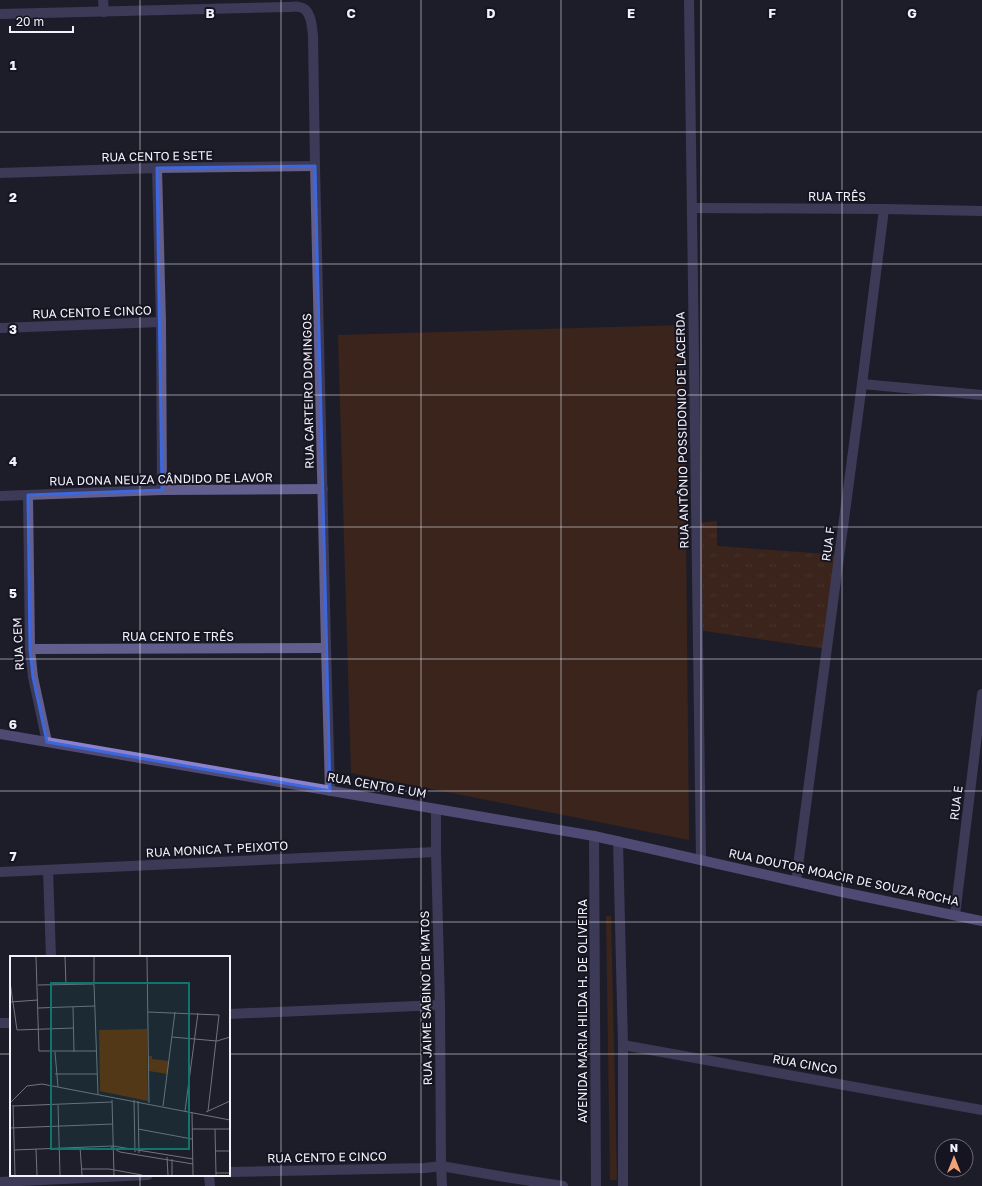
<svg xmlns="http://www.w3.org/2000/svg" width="982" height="1186" viewBox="0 0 982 1186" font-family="'Golos Text',sans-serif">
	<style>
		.grass { fill: url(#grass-tufts) }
		.green { fill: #602d09 }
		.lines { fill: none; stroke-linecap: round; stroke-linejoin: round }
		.street { stroke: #625e8d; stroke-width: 10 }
		.secondary { stroke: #8a82ce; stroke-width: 10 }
		.marked { fill: none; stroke: #3d67dd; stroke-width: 3; stroke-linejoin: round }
		.grid { fill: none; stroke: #f2f2fb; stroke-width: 1; stroke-opacity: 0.55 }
		.labels { text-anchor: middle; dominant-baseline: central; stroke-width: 4; stroke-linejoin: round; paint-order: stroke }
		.street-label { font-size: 12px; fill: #f2f2fb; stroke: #151420 }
		.inset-road { fill: none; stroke: #73727e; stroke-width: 1 }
		.view { fill: #0f766e; fill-opacity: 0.15; stroke: #0f766e; stroke-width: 2 }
		.inset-edge { fill: none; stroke: #f2f2fb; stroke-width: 2 }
		.grid-label { font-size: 13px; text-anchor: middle; font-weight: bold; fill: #f2f2fb; stroke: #151420; stroke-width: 4; stroke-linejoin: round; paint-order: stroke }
	</style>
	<defs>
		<pattern id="grass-tufts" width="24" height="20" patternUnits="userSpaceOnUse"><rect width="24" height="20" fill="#602d09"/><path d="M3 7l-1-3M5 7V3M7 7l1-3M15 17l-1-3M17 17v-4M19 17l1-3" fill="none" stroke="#774c2e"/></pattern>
	</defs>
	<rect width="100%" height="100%" fill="#1e1d2a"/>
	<!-- grass -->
	<polygon class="grass" points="717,521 717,546 839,555 827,649 698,630 697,523"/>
	<!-- green -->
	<g class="green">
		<polygon points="684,325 689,840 351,773 338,335"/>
		<polygon points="606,916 611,916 617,1180 610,1180"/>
	</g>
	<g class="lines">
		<!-- street -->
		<g class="street">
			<polyline points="103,0 104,12"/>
			<polyline points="689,0 701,859"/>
			<path d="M0,14L289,7C293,7 296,6 299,7C311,8 312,26 313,36L315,166L326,648L330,791"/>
			<polyline points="157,168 161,322 162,490"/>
			<polyline points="0,173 157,168 315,166"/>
			<polyline points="692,208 884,209 982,211"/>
			<polyline points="0,328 161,322"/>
			<polyline points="862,384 982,395"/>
			<polyline points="28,495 30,649 33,677 47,742"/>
			<polyline points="0,496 162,490 323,489"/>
			<polyline points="30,649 326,648"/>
			<polyline points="436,809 436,852 440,1005 441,1166 442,1186"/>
			<polyline points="594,836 596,1186"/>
			<polyline points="618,841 623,1045 623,1186"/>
			<polyline points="48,870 51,957"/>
			<polyline points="0,872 436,852"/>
			<polyline points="796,881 862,384 884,209"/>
			<polyline points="955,915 982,694"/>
			<polyline points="229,1014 440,1005"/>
			<polyline points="0,1023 11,1023"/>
			<polyline points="623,1045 982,1110"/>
			<polyline points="229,1172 425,1168 441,1166 505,1177 563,1186"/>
			<polyline points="209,1175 210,1186"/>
			<polyline points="0,1182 148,1175"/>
		</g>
		<!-- secondary -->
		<polyline class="secondary" points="0,734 594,836 842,892 982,921"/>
	</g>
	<!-- marked area -->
	<path d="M0 0H982V1186H0ZM315,166L330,791L47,742L33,677L30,649L28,495L162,490L157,168Z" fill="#1e1d2a" fill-opacity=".55" fill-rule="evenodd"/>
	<path class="marked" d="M315,166L330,791L47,742L33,677L30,649L28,495L162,490L157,168Z"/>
	<!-- grid -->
	<path class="grid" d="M140,0V957M281,0V1186M421,0V1186M561,0V1186M701,0V1186M842,0V1186M0,132H982M0,264H982M0,395H982M0,527H982M0,659H982M0,791H982M0,922H982M0,1054H11M229,1054H982M140,1175V1186"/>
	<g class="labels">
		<!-- street labels -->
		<g class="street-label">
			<text transform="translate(157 156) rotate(-1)">RUA CENTO E SETE</text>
			<text x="837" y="196">RUA TRÊS</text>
			<text transform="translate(92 312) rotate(-2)">RUA CENTO E CINCO</text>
			<text transform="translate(308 391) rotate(-91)">RUA CARTEIRO DOMINGOS</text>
			<text transform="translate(682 430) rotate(-91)">RUA ANTÔNIO POSSIDONIO DE LACERDA</text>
			<text transform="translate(161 479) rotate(-1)">RUA DONA NEUZA CÂNDIDO DE LAVOR</text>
			<text transform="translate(828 544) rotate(-82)">RUA F</text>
			<text x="178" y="636">RUA CENTO E TRÊS</text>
			<text transform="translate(18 644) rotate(-93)">RUA CEM</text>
			<text transform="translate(377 785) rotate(10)">RUA CENTO E UM</text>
			<text transform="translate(956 803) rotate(-83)">RUA E</text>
			<text transform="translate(217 849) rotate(-3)">RUA MONICA T. PEIXOTO</text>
			<text transform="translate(844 877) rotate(12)">RUA DOUTOR MOACIR DE SOUZA ROCHA</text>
			<text transform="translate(426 998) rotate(-91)">RUA JAIME SABINO DE MATOS</text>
			<text transform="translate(582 1011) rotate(-90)">AVENIDA MARIA HILDA H. DE OLIVEIRA</text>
			<text transform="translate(805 1064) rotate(10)">RUA CINCO</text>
			<text transform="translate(327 1157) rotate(-1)">RUA CENTO E CINCO</text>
		</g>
	</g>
	<!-- overview -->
	<g transform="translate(10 956)">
		<rect width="220" height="220" fill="#1e1d2a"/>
		<path d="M139,100H142V103L159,105L157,118L139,115Z" fill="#602d09"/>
		<path d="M137,73L138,145L90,135L89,74Z" fill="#602d09"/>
		<path class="inset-road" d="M26,1L29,95H86M55,1L56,29M137,1L139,147M0,26L7,74L64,72M84,28V1M28,29L84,28L88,138M0,46L28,44M63,51L64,96M28,52L85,50M138,56L209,59L198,155M162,81L207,85L220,81M45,96L48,131M45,118H87M102,144L104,219M124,144L125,196M128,145L129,197M0,147L17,130L32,128L220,164M3,149L5,219M48,149L50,219M3,150L102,146M153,150L165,56M175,155L188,57M196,156L220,145M182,157L183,219M0,172L103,168M128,173L182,183M182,173H220M205,173L206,219M70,191L72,219M101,191L110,196L183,208M26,193L27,219M4,194L103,190L183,203M206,195H220M157,201L158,219M162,203V219M72,213H99L132,219M206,217H220"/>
		<path class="view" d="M41,27H179V193H41Z"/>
		<rect width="220" height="220" class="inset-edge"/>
	</g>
	<g class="grid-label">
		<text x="210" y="18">B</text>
		<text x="351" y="18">C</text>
		<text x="491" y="18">D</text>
		<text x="631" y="18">E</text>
		<text x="772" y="18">F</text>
		<text x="912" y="18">G</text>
		<text x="13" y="70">1</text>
		<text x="13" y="202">2</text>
		<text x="13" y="334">3</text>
		<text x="13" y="466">4</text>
		<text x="13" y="598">5</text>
		<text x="13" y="729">6</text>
		<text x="13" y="861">7</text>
	</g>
	<!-- north arrow -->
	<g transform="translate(954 1158)"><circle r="19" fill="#151420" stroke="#6d6d78"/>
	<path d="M0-3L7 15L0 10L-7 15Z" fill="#efa377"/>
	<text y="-6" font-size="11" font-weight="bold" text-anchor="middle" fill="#f2f2fb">N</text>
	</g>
	<!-- scale -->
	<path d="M10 26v6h63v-6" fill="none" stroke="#f2f2fb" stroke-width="2"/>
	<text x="16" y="26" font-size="12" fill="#f2f2fb" stroke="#151420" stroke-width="3" paint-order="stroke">20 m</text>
</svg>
